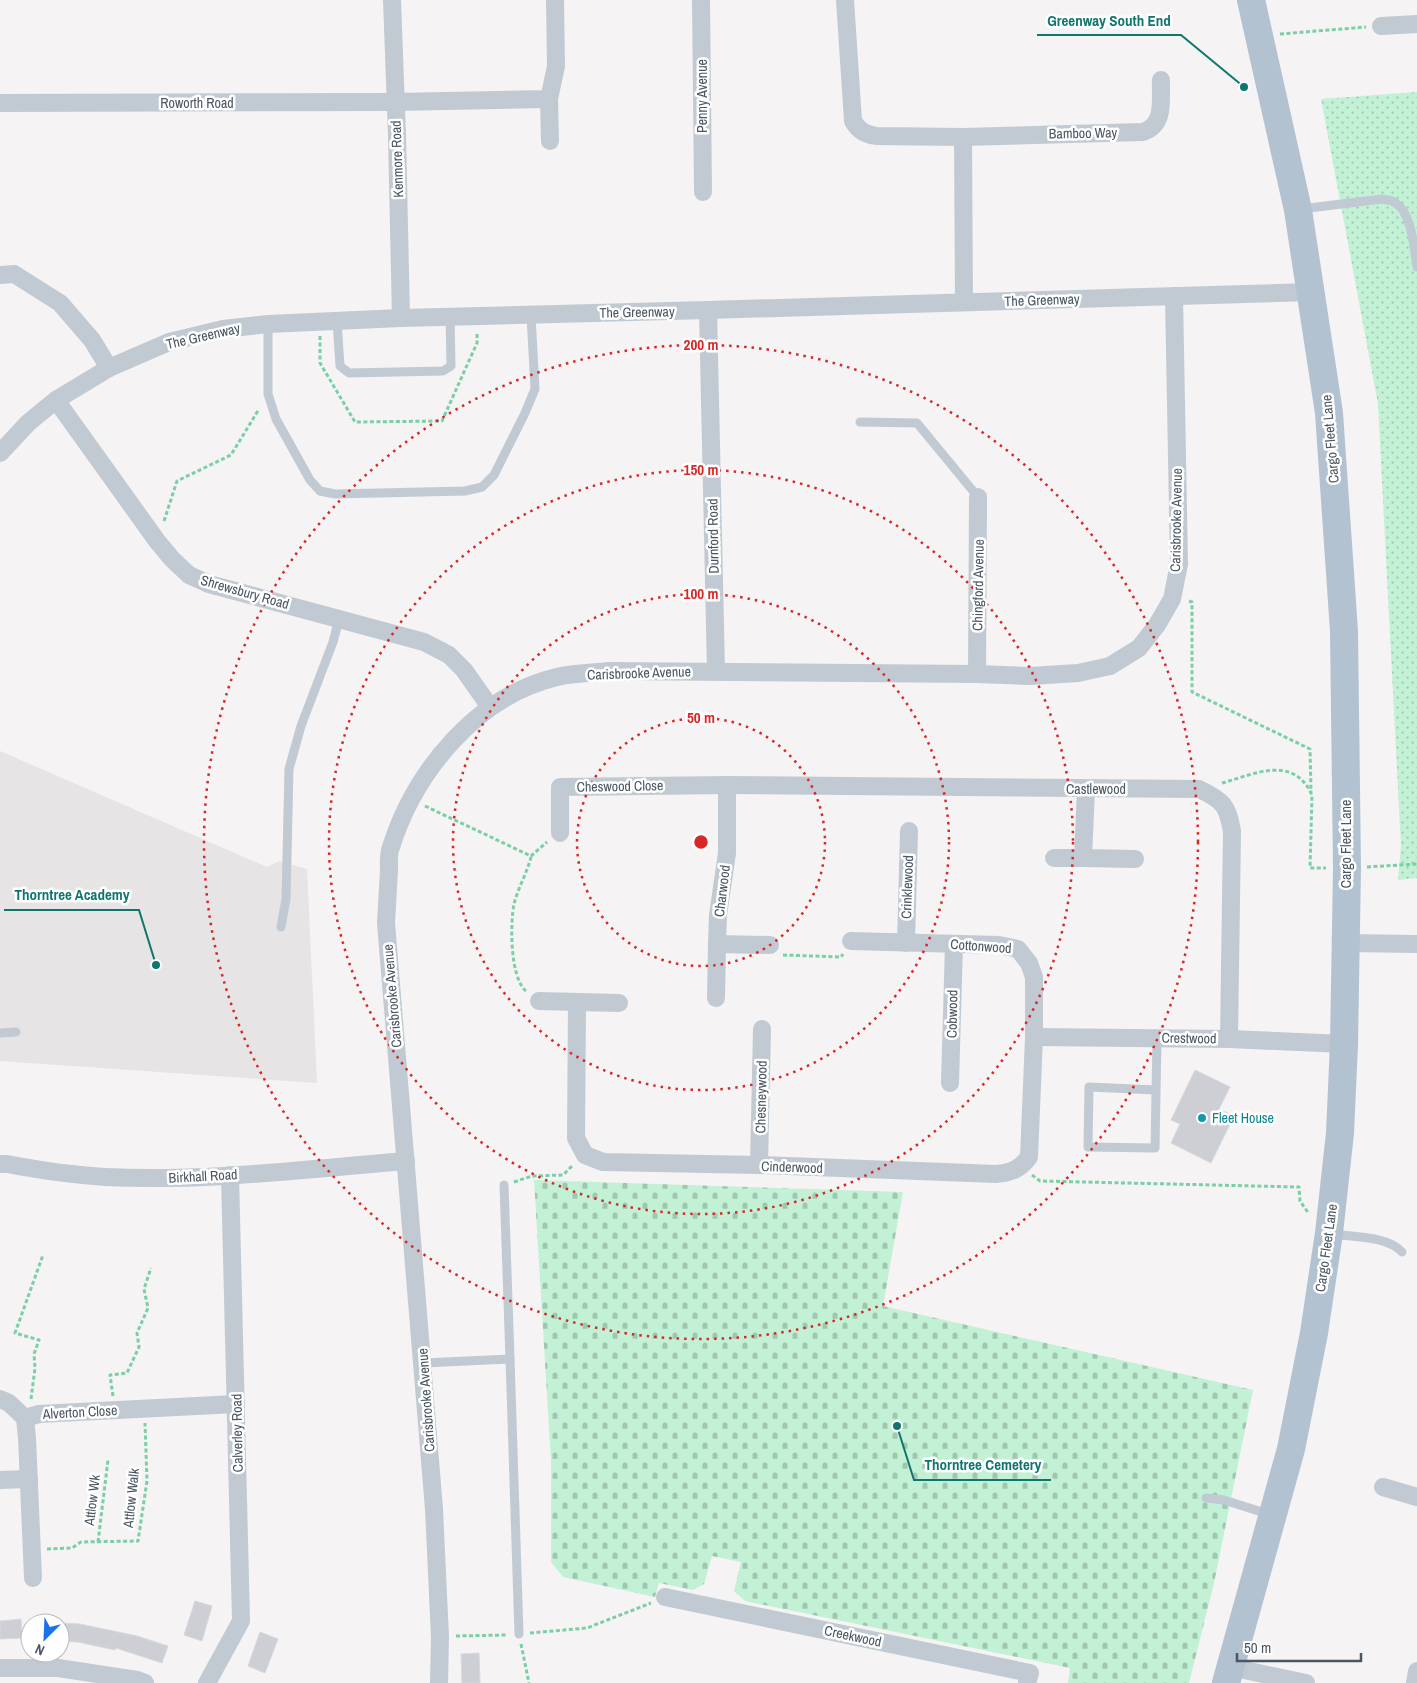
<svg xmlns="http://www.w3.org/2000/svg" width="1417" height="1683" viewBox="0 0 1417 1683" font-family="'Archivo Narrow',sans-serif">
	<style>
		.education { fill: #e6e4e5 }
		.green { fill: url(#green-dots) }
		.cemetery { fill: url(#cemetery-stones) }
		.building { fill: #cdcfd5; stroke: #d7d9de }
		.lines { fill: none; stroke-linecap: round; stroke-linejoin: round }
		.path { stroke: #7ad0a6; stroke-width: 3; stroke-dasharray: 4 2.5; stroke-linecap: butt }
		.service { stroke: #c1cad2; stroke-width: 9 }
		.minor { stroke: #c1cad2; stroke-width: 18 }
		.primary { stroke: #b3c2d1; stroke-width: 28 }
		.ring { fill: none; stroke: #d62828; stroke-width: 2.5; stroke-dasharray: 2.5 5 }
		.culture-dot { fill: #0f9aa8; stroke: #fff; stroke-width: 2 }
		.labels { text-anchor: middle; dominant-baseline: central; stroke-width: 5; stroke-linejoin: round; paint-order: stroke }
		.street-label { font-size: 14px; fill: #4a5661; stroke: #fff }
		.culture-label { font-size: 14px; fill: #0d838f; stroke: #fff; text-anchor: start }
		.centre { fill: #d62828; stroke: #fff; stroke-width: 2.5 }
		.ring-label { font-size: 15px; text-anchor: middle; font-weight: bold; fill: #d62828; stroke: #fff; stroke-width: 5; stroke-linejoin: round; paint-order: stroke }
		.leader { fill: none; stroke: #0f766e; stroke-width: 2 }
		.callout-dot { fill: #0f766e; stroke: #fff; stroke-width: 2 }
		.callout-label { font-size: 15px; text-anchor: middle; font-weight: bold; fill: #0f766e; stroke: #fff; stroke-width: 5; stroke-linejoin: round; paint-order: stroke }
	</style>
	<defs>
		<pattern id="green-dots" width="8" height="8" patternUnits="userSpaceOnUse" patternTransform="scale(1.25)"><rect width="8" height="8" fill="#c3f1d5"/><path d="M2 2h.1M6 6h.1" fill="none" stroke="#a0c6b0" stroke-width="1.8" stroke-linecap="round"/></pattern>
		<pattern id="cemetery-stones" width="16" height="16" patternUnits="userSpaceOnUse" patternTransform="scale(1.25)"><rect width="16" height="16" fill="#c3f1d5"/><path d="M2 7V4a2 2 0 0 1 4 0v3zM10 15v-3a2 2 0 0 1 4 0v3z" fill="#a0c6b0"/></pattern>
	</defs>
	<rect width="100%" height="100%" fill="#f5f3f3"/>
	<!-- education -->
	<polygon class="education" points="0,751 267,867 279,861 307,869 317,1083 0,1061"/>
	<!-- green -->
	<polygon class="green" points="1417,92 1417,878 1398,880 1401,846 1378,404 1321,99"/>
	<!-- cemetery -->
	<polygon class="cemetery" points="534,1180 903,1192 883,1306 1253,1390 1214,1583 1189,1683 1068,1683 1070,1668 745,1601 734,1591 741,1562 712,1556 704,1584 693,1590 659,1583 655,1597 563,1577 551,1562 551,1461"/>
	<!-- building -->
	<g class="building">
		<polygon points="1195,1070 1230,1087 1219,1109 1234,1116 1211,1163 1171,1143 1180,1124 1171,1120"/>
		<polygon points="195,1601 212,1606 202,1641 184,1635"/>
		<polygon points="21,1619 22,1638 0,1639 0,1621"/>
		<polygon points="60,1623 80,1624 137,1636 168,1646 162,1663 116,1648 115,1650 78,1642 60,1641"/>
		<polygon points="260,1632 278,1639 265,1673 248,1666"/>
		<polygon points="479,1653 480,1683 462,1683 461,1654"/>
	</g>
	<g class="lines">
		<!-- path -->
		<g class="path">
			<polyline points="1280,34 1366,27"/>
			<polyline points="320,336 320,363 355,422 442,421 477,343 477,332"/>
			<polyline points="164,521 177,481 231,455 259,409"/>
			<polyline points="1189,601 1192,602 1192,692 1310,749 1311,792"/>
			<path d="M1222,783C1255,774 1293,754 1312,795L1310,868H1326"/>
			<polyline points="425,806 531,856 547,842"/>
			<polyline points="1367,867 1417,864"/>
			<polyline points="783,955 841,957 843,954"/>
			<path d="M526,991C510,978 510,924 514,904C518,888 527,873 531,857"/>
			<polyline points="1032,1175 1040,1181 1299,1187 1300,1201 1309,1214"/>
			<polyline points="514,1182 532,1176 563,1175 573,1165"/>
			<polyline points="113,1396 110,1375 127,1373 139,1347 137,1333 148,1308 144,1289 151,1268"/>
			<polyline points="31,1399 35,1368 34,1354 39,1340 15,1333 43,1255"/>
			<polyline points="98,1542 108,1460"/>
			<polyline points="47,1549 72,1548 81,1542 138,1541 147,1481 145,1423"/>
			<polyline points="530,1633 587,1628 651,1603"/>
			<polyline points="456,1636 507,1635"/>
			<polyline points="521,1644 529,1683"/>
		</g>
		<!-- service -->
		<g class="service">
			<path d="M1301,209L1382,199C1386,200 1391,200 1394,202C1412,211 1414,249 1417,267"/>
			<polyline points="337,321 340,366 349,373 443,371 451,366 450,317"/>
			<polyline points="268,324 268,394 276,419 310,480 320,491 335,494 465,491 482,487 494,475 525,413 535,389 531,315"/>
			<polyline points="860,422 917,423 978,497"/>
			<polyline points="281,927 286,899 289,769 301,726 333,642 339,619"/>
			<polyline points="0,1033 16,1032"/>
			<polyline points="1156,1090 1089,1087 1088,1147 1155,1148 1157,1038"/>
			<polyline points="504,1185 510,1359"/>
			<path d="M1331,1234C1353,1237 1387,1236 1402,1252"/>
			<polyline points="423,1363 510,1359 519,1634"/>
			<polyline points="1206,1498 1224,1500 1271,1515"/>
		</g>
		<!-- minor -->
		<g class="minor">
			<polyline points="392,0 397,136 401,318"/>
			<polyline points="701,0 703,192"/>
			<path d="M845,0L853,121C859,131 865,134 876,136L963,137L964,302"/>
			<polyline points="1381,26 1417,24"/>
			<polyline points="549,99 550,141"/>
			<polyline points="0,103 395,102 549,99 556,66 555,0"/>
			<path d="M963,137L1143,132C1166,124 1160,100 1161,80"/>
			<polyline points="0,275 14,274 60,303 92,340 109,368"/>
			<polyline points="708,310 716,671"/>
			<polyline points="56,400 157,541 172,559 189,575 209,584 424,642 449,655 464,670 490,707"/>
			<polyline points="0,453 28,423 56,400 109,368 169,342 223,329 268,324 401,318 708,310 1311,292"/>
			<polyline points="977,674 978,497"/>
			<polyline points="727,785 727,853 718,915 717,944 770,945"/>
			<polyline points="1086,789 1083,858 1135,859"/>
			<path d="M560,833V787L727,785L1199,789C1224,801 1227,805 1232,831L1229,1039"/>
			<polyline points="1054,858 1083,858"/>
			<polyline points="906,943 909,831"/>
			<polyline points="1346,943 1417,944"/>
			<polyline points="716,998 717,944"/>
			<polyline points="539,1001 619,1003"/>
			<path d="M577,1002L576,1138L585,1155L603,1162L759,1165L996,1174C1011,1173 1020,1169 1029,1157L1034,1037V977L1029,963L1018,949L999,945L851,941"/>
			<polyline points="1034,1037 1229,1039 1344,1044"/>
			<polyline points="950,1083 954,944"/>
			<path d="M0,1164H7C39,1170 72,1175 105,1177C205,1182 307,1169 406,1161"/>
			<polyline points="759,1165 762,1029"/>
			<polyline points="0,1399 9,1403 25,1418"/>
			<polyline points="0,1480 29,1479"/>
			<polyline points="1383,1487 1417,1497"/>
			<polyline points="33,1578 27,1438 25,1418 39,1414 236,1404"/>
			<polyline points="665,1597 1030,1673 1027,1683"/>
			<polyline points="1230,1667 1306,1683"/>
			<polyline points="0,1668 58,1668 137,1680 145,1683"/>
			<polyline points="207,1683 241,1621 230,1175"/>
			<path d="M439,1683L440,1637L434,1509L386,923C387,905 388,887 389,870C389,862 388,854 391,847C415,771 477,696 557,677C574,673 593,673 610,671L977,674L1030,676L1078,673L1110,666L1139,648L1157,625L1172,599L1179,564L1174,296"/>
			<polyline points="1415,1683 1417,1671"/>
		</g>
		<!-- primary -->
		<polyline class="primary" points="1226,1683 1291,1449 1314,1333 1329,1233 1340,1133 1344,1044 1347,868 1344,631 1329,413 1298,210 1251,0"/>
	</g>
	<!-- distance rings -->
	<g class="ring">
		<circle cx="701" cy="842" r="124"/>
		<circle cx="701" cy="842" r="248"/>
		<circle cx="701" cy="842" r="372"/>
		<circle cx="701" cy="842" r="497"/>
	</g>
	<!-- markers -->
	<circle class="culture-dot" cx="1202" cy="1118" r="5"/>
	<g class="labels">
		<!-- street labels -->
		<g class="street-label">
			<text transform="translate(702 96) rotate(-90)">Penny Avenue</text>
			<text x="197" y="103">Roworth Road</text>
			<text transform="translate(1083 133) rotate(-1)">Bamboo Way</text>
			<text transform="translate(397 159) rotate(-92)">Kenmore Road</text>
			<text transform="translate(1042 300) rotate(-2)">The Greenway</text>
			<text transform="translate(637 312) rotate(-1)">The Greenway</text>
			<text transform="translate(203 336) rotate(-13)">The Greenway</text>
			<text transform="translate(1330 439) rotate(-95)">Cargo Fleet Lane</text>
			<text transform="translate(1176 520) rotate(-89)">Carisbrooke Avenue</text>
			<text transform="translate(713 536) rotate(-91)">Durnford Road</text>
			<text transform="translate(978 585) rotate(-89)">Chingford Avenue</text>
			<text transform="translate(245 592) rotate(16)">Shrewsbury Road</text>
			<text transform="translate(639 673) rotate(-2)">Carisbrooke Avenue</text>
			<text transform="translate(620 786) rotate(-1)">Cheswood Close</text>
			<text x="1096" y="789">Castlewood</text>
			<text transform="translate(1346 844) rotate(-90)">Cargo Fleet Lane</text>
			<text transform="translate(907 887) rotate(-88)">Crinklewood</text>
			<text transform="translate(722 891) rotate(-83)">Charwood</text>
			<text transform="translate(981 946) rotate(4)">Cottonwood</text>
			<text transform="translate(392 996) rotate(-95)">Carisbrooke Avenue</text>
			<text transform="translate(952 1014) rotate(-89)">Cobwood</text>
			<text transform="translate(1189 1038) rotate(1)">Crestwood</text>
			<text transform="translate(761 1097) rotate(-89)">Chesneywood</text>
			<text transform="translate(792 1167) rotate(2)">Cinderwood</text>
			<text transform="translate(203 1176) rotate(-3)">Birkhall Road</text>
			<text transform="translate(1326 1248) rotate(-82)">Cargo Fleet Lane</text>
			<text transform="translate(426 1400) rotate(-94)">Carisbrooke Avenue</text>
			<text transform="translate(80 1412) rotate(-3)">Alverton Close</text>
			<text transform="translate(237 1433) rotate(-91)">Calverley Road</text>
			<text transform="translate(131 1498) rotate(-84)">Attlow Walk</text>
			<text transform="translate(92 1500) rotate(-83)">Attlow Wk</text>
			<text transform="translate(853 1636) rotate(12)">Creekwood</text>
		</g>
		<!-- culture labels -->
		<g class="culture-label">
			<text x="1212" y="1118">Fleet House</text>
		</g>
	</g>
	<circle cx="701" cy="842" r="8" class="centre"/>
	<g class="ring-label">
		<text x="701" y="350">200 m</text>
		<text x="701" y="475">150 m</text>
		<text x="701" y="599">100 m</text>
		<text x="701" y="723">50 m</text>
	</g>
	<!-- callouts -->
	<path class="leader" d="M1244 87L1181 35H1037M156 965L139 910H4M897 1426L914 1480H1051"/>
	<g class="callout-dot">
		<circle cx="1244" cy="87" r="5"/>
		<circle cx="156" cy="965" r="5"/>
		<circle cx="897" cy="1426" r="5"/>
	</g>
	<g class="callout-label">
		<text x="1109" y="26">Greenway South End</text>
		<text x="72" y="900">Thorntree Academy</text>
		<text x="983" y="1470">Thorntree Cemetery</text>
	</g>
	<!-- north arrow -->
	<g transform="translate(45 1638) rotate(204)"><circle r="24" fill="#ffffff" stroke="#b7bbc0"/>
	<path d="M0-4L9 19L0 12L-9 19Z" fill="#1a73e8"/>
	<text y="-8" font-size="14" font-weight="bold" text-anchor="middle" fill="#4a5661">N</text>
	</g>
	<!-- scale -->
	<path d="M1237 1653v8h124v-8" fill="none" stroke="#4a5661" stroke-width="2.5"/>
	<text x="1244" y="1653" font-size="15" fill="#4a5661" stroke="#ffffff" stroke-width="4" paint-order="stroke">50 m</text>
</svg>
